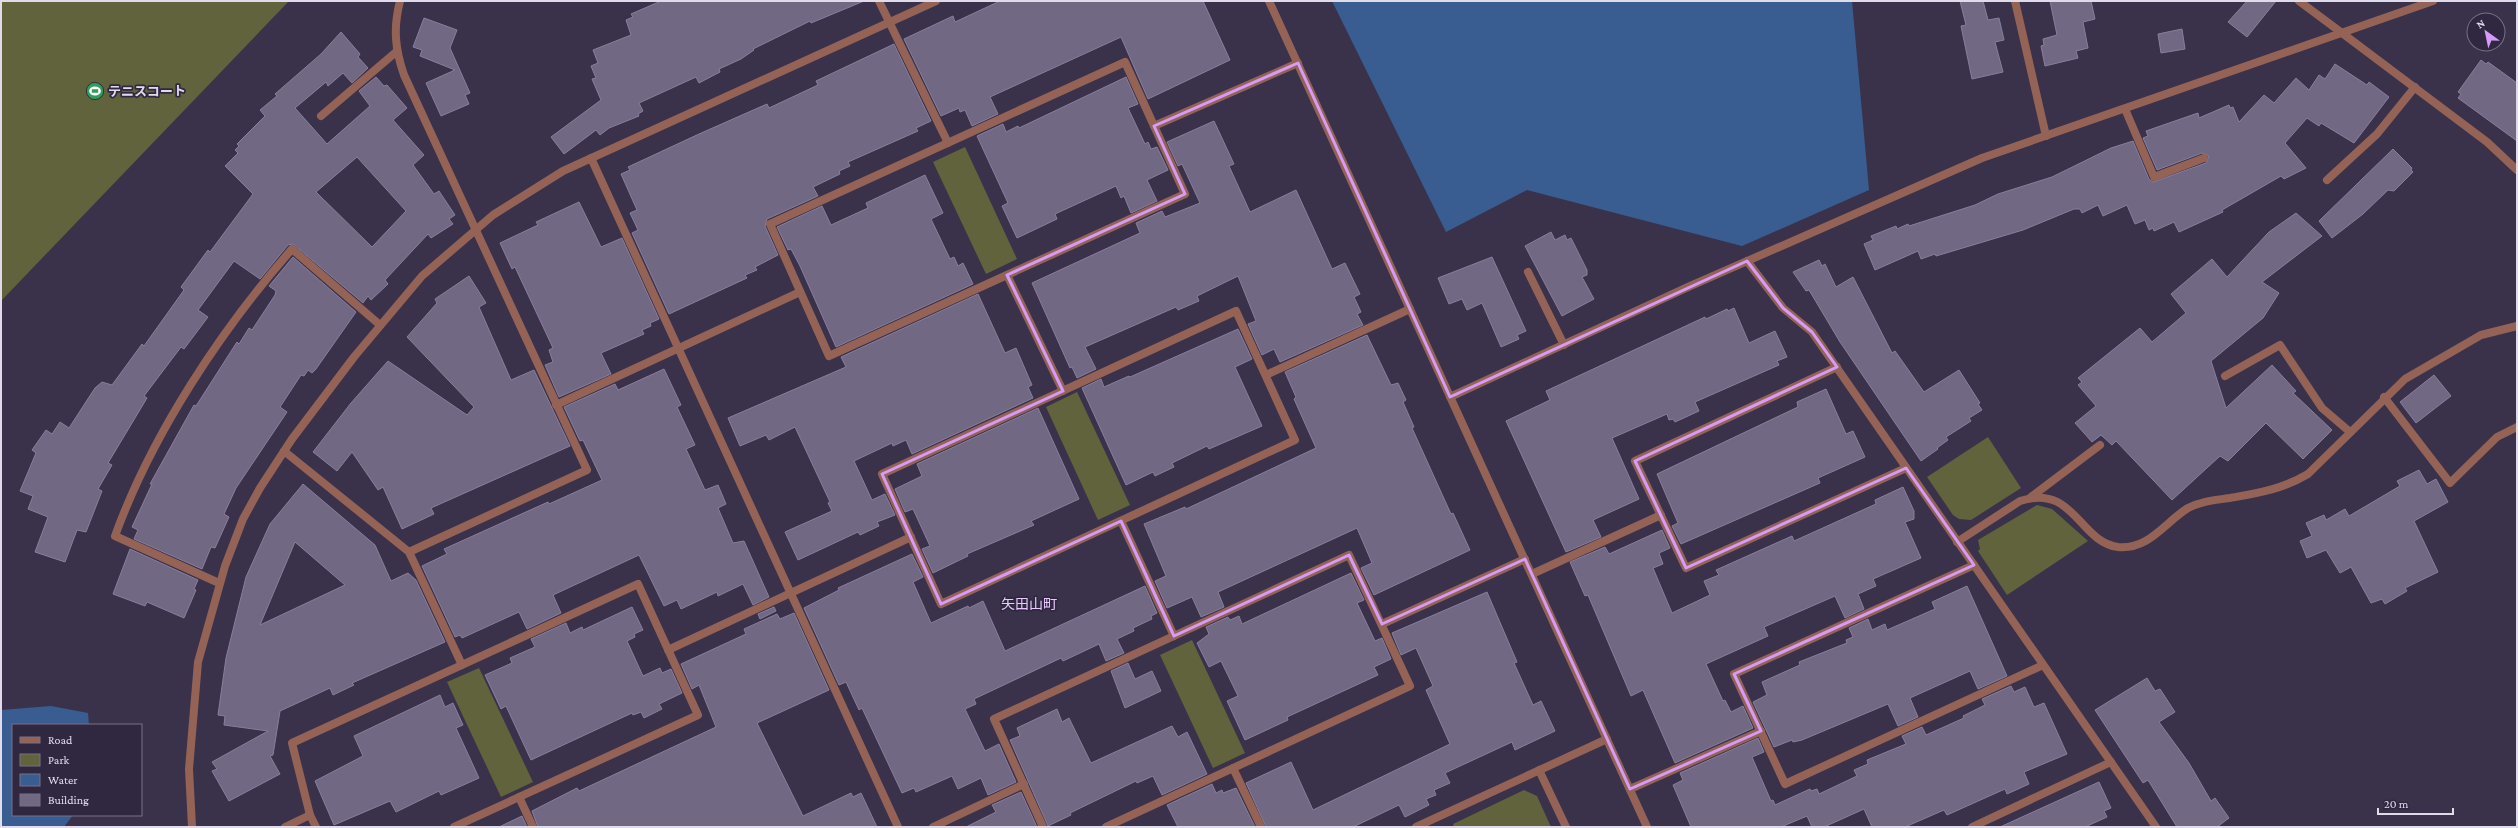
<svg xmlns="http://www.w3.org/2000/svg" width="2518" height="828" viewBox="0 0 2518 828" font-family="'Crimson Pro','Noto Sans JP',serif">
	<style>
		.green { fill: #60633b }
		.water { fill: #395d90 }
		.building { fill: #716884; stroke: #897f9d; fill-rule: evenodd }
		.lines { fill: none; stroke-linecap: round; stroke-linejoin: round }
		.minor { stroke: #956355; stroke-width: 8 }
		.tertiary { stroke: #956355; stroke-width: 8 }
		.marked { fill: none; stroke: #d69bf9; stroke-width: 3; stroke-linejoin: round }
		.labels { text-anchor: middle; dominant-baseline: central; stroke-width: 3.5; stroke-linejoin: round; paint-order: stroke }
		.poi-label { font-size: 13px; font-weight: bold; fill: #e0dbeb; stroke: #302841; text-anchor: start }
		.neighbourhood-label { font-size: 14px; fill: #eac9fe; stroke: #302841 }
	</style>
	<rect width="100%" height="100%" fill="#3a324b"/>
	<!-- green -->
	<g class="green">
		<polygon points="1,1 289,1 1,301"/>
		<polygon points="965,147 1017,259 986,274 933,162"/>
		<polygon points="1077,392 1130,505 1098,520 1046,407"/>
		<polygon points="1988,437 2021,488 1971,520 1959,519 1953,515 1927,477"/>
		<polygon points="2037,505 2052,509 2088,541 2007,595 1978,551 1980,549 1978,540"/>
		<polygon points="1192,640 1245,753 1213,768 1160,655"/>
		<polygon points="479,668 533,782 501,797 447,682"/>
		<polygon points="1524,790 1537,796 1551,827 1454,827 1453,824"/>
	</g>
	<!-- water -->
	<g class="water">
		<polygon points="1332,1 1852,1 1869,190 1742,246 1527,190 1446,232"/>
		<polygon points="51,706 88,713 89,725 13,725 13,815 73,815 64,827 1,827 1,710"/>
	</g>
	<!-- building -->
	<g class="building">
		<polygon points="661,1 864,1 811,23 810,21 753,49 754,50 741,59 719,69 720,72 699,83 696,77 639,103 643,111 638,114 639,116 609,128 600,135 596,130 564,154 551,137 601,100 592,79 596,78 591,66 598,63 593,50 631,35 626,20 633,17 631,14"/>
		<polygon points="1000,1 1203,1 1230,60 1148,99 1121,37 990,97 998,114 972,126 965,110 960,112 959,108 941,116 904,39 953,16 955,22"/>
		<polygon points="1960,1 1983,1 1988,20 1999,18 2004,40 1995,42 2003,72 1972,79 1961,26 1966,25"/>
		<polygon points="2050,1 2091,1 2095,19 2083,22 2088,48 2076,51 2078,58 2045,66 2041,46 2044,45 2043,39 2057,35"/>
		<polygon points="2247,1 2276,1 2247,37 2228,22"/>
		<polygon points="424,18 457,30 450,48 470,93 465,95 469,104 441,116 426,83 455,70 420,56 422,50 413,47"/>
		<polygon points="2182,29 2185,49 2161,53 2158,34"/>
		<path d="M341,32L360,54L358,57L368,68L352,83L343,73L328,86L326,82L295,108L327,144L370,106L359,91L376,77L384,86L387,85L407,108L393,120L424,155L413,165L434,194L439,191L455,215L449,219L453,224L431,238L428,234L385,280L388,284L371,300L368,296L363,303L293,244L288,245L260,279L234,261L198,310L208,317L184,349L181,347L144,396L147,398L108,463L112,465L98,489L102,491L86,532L77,530L65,562L35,552L48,517L28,509L33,496L20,491L36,453L32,450L46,430L52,434L60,422L69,428L95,388L102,382L112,385L142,344L144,346L184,290L181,287L208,250L210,252L253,194L225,166L238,153L235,150L239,146L237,144L265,116L260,110L277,96L275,94L321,54ZM357,157L406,211L372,247L316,192Z"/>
		<polygon points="894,44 931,121 916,128 918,131 848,162 850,166 839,171 840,174 813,187 818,196 767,219 765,226 778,255 755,267 757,270 745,275 747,278 669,314 632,233 638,230 630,213 637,210 621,174 630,170 628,167 699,134 767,104 769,108 818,85 816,81"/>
		<polygon points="2481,60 2486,64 2488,62 2517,83 2517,141 2458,98 2461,94 2458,92"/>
		<polygon points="2335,64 2367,85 2369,82 2389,97 2354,143 2321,123 2319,126 2307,118 2285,143 2306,168 2284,179 2281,176 2222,210 2223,212 2179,232 2174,222 2154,231 2153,228 2149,230 2145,220 2135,224 2127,205 2103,216 2098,205 2082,213 2080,209 2074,209 2023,230 1936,256 1935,254 1921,259 1918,251 1875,270 1864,244 1873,240 1871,236 1896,226 1897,229 1908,224 1909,226 1975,205 1998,194 2052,177 2111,148 2133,141 2149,179 2153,182 2206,163 2209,156 2202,153 2157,170 2143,138 2148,136 2146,131 2198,113 2199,118 2229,105 2230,108 2233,107 2239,122 2264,95 2274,103 2296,78 2309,90 2319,75 2325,79"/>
		<polygon points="1126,77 1138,104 1128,108 1145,144 1148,142 1151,149 1157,147 1168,170 1147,180 1157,201 1131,213 1124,196 1121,198 1116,186 1055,214 1057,219 1017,238 1002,206 1008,203 977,136 1003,124 1006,132 1018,126 1019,128"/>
		<polygon points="1214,121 1234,164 1229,166 1250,212 1296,190 1332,269 1345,263 1360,294 1354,297 1361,312 1357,314 1363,325 1280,362 1274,349 1262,355 1248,324 1256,321 1238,276 1197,296 1199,301 1178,310 1176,307 1085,347 1096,369 1077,378 1072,367 1070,368 1032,283 1140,233 1136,223 1162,211 1165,217 1200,203 1182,164 1178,166 1167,142"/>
		<polygon points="2393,149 2412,168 2411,170 2413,172 2394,191 2388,190 2363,214 2332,238 2319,221"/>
		<polygon points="925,175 943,213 931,219 950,259 954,257 958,266 963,263 973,284 836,347 800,266 791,249 788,250 777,227 822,206 831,225 868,208 866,203"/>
		<polygon points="579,202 601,247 622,238 659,319 650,323 651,326 642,330 644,334 601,353 611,374 559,397 545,365 553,362 549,350 553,348 515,267 512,269 500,243 538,225 536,222"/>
		<polygon points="2296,213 2322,236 2262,282 2279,293 2263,318 2211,361 2226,408 2272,365 2296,391 2293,393 2332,430 2303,459 2266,423 2228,461 2220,456 2172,500 2116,441 2112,445 2101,435 2092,442 2075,423 2096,406 2078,385 2082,382 2078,378 2140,328 2152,342 2186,313 2171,294 2212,259 2227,277 2269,232"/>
		<polygon points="1551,232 1555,240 1565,235 1567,240 1571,238 1587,270 1587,275 1582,277 1594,299 1562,316 1525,246"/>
		<polygon points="293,257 356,312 316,369 312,373 308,370 304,376 301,375 280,407 287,412 236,488 224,514 229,517 215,548 211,547 202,569 134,539 138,530 132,527 152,484 150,484 194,405 196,406 237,342 239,344 249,328 252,330 275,295 276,291 269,286"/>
		<polygon points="1492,257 1526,331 1517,335 1519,339 1501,347 1482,303 1467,310 1462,299 1449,304 1438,278"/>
		<polygon points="1819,260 1822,266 1825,264 1836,287 1853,277 1892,353 1895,351 1924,392 1959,370 1980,403 1978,404 1982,410 1969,418 1971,421 1946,437 1948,440 1937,448 1938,449 1921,461 1840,342 1809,290 1806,291 1793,272"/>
		<polygon points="469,276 486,303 479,307 511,380 534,370 570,446 431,508 434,514 402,529 383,487 378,490 352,452 337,471 313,452 351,403 388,361 467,415 474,407 407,337 437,303 435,299"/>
		<polygon points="978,294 1005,353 1016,348 1032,385 1028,387 1033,398 912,454 906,440 893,446 892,443 854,461 872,500 885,494 895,515 877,522 879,526 860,535 858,532 798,560 785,532 832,511 828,503 830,502 795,427 769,440 766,435 740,446 728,418 846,367 841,357"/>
		<polygon points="1734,308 1749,343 1775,331 1787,357 1777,361 1779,365 1695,402 1699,411 1675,422 1673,419 1669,420 1667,414 1612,438 1639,499 1593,520 1601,537 1566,552 1506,421 1550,400 1546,391 1705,317 1706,319 1727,309 1728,311"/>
		<polygon points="1238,329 1252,359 1235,367 1262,426 1209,449 1207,446 1172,463 1174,467 1155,476 1153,472 1126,485 1082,388 1101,379 1104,387 1129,376 1130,377"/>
		<polygon points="1367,335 1391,385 1398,383 1406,400 1403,402 1414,427 1412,428 1451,514 1453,513 1470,550 1374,595 1361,568 1372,563 1357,528 1218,592 1224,607 1201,617 1192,597 1167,608 1155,581 1166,576 1144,524 1185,507 1186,509 1316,448 1294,399 1296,397 1285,372"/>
		<polygon points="664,369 681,405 677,407 695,445 686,449 705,490 718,485 726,504 718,508 733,543 744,541 769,597 753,605 743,584 718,596 717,592 681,609 677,600 664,606 639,555 553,595 561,613 527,629 519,612 462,638 460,635 455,637 422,566 447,554 444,549 548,502 549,504 602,480 583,440 580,441 564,407 615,384 618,390"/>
		<polygon points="2434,375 2451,396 2416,423 2400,402"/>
		<polygon points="1826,389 1846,434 1853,431 1865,457 1818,478 1820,483 1681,544 1672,526 1678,523 1657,474 1798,407 1797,402"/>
		<polygon points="1038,408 1079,499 1031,521 1034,525 967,554 968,556 933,573 922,549 930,546 913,509 905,512 895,489 922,476 917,464"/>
		<polygon points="2419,470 2427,484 2436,479 2448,502 2414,521 2438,572 2405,588 2407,591 2385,604 2382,599 2371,603 2351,567 2340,573 2326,550 2307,558 2300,541 2312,536 2306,523 2324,515 2326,520 2345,509 2349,516 2400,486 2397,481"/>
		<path d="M303,484L375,545L391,581L408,573L416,580L445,642L352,683L354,685L333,695L330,688L280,711L273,755L270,756L280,774L229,801L212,771L217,769L212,762L268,731L224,725L225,716L218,715L226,658L246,577L270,524ZM295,542L345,585L260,625Z"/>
		<polygon points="1903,487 1914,511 1914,519 1905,522 1921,558 1873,579 1876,586 1858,594 1864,609 1845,618 1835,596 1764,627 1768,636 1706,664 1723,701 1725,700 1731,712 1743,706 1753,728 1675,763 1643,690 1631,696 1588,595 1585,596 1570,562 1605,547 1609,554 1662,530 1670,548 1659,553 1663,564 1653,568 1672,613 1710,595 1704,581 1719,575 1716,570 1792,536 1794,541 1876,504 1875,500"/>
		<polygon points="130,549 198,580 194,589 196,590 184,618 147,602 145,606 113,594"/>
		<polygon points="912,554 923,577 913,582 931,623 968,606 969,608 983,601 1005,651 1145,586 1157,613 1151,616 1152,619 1133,628 1134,631 1117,639 1124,653 1106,661 1099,644 1063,661 1061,658 974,699 976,704 965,709 985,751 999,744 1016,782 988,795 981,778 958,789 952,776 916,792 914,788 902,793 862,708 859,710 846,682 839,685 804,608 839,590 838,588"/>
		<polygon points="1351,573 1364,600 1357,603 1375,641 1382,638 1391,659 1374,667 1378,675 1287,717 1288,720 1245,740 1227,701 1238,696 1221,661 1209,667 1197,643 1209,634 1206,627 1228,617 1230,620 1239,616 1242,624"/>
		<polygon points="1967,586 2007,676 1978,689 1970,671 1910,698 1918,717 1898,726 1888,704 1802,740 1793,742 1792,740 1774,747 1753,702 1767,695 1762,682 1800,665 1799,662 1847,643 1846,640 1853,637 1849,628 1868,619 1872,630 1885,624 1887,630 1935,609 1932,602"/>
		<polygon points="1487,592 1517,662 1514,663 1533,705 1541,701 1555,731 1515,750 1512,742 1445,773 1450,783 1434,790 1436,795 1426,799 1429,805 1405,817 1399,805 1353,827 1266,827 1246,783 1291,762 1313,810 1450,744 1426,690 1433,686 1416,648 1401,655 1392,633"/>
		<polygon points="632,607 643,630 634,634 635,637 627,641 643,676 660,668 662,673 671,669 682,693 659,704 662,709 644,718 641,712 633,715 632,713 531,760 506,706 501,709 485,675 512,663 510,658 535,647 531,639 566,623 570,633 582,627 583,630"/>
		<polygon points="774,607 776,611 760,619 758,614"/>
		<polygon points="794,613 829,690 757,723 803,816 851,793 853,797 861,793 877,827 538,827 532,811 577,788 579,791 716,727 699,685 692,689 681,664 746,634 744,629 777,614 780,619"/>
		<polygon points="1128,663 1135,679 1152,671 1161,691 1125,708 1111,671"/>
		<polygon points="2147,678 2155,691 2160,689 2175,712 2159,722 2189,763 2211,801 2215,798 2229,818 2217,827 2177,827 2148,780 2143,783 2095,710"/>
		<polygon points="2011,686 2014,692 2025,687 2034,707 2044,703 2067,754 2024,772 2029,784 2007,794 2005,789 1947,815 1944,810 1905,827 1872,827 1864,809 1824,827 1812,827 1807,816 1781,827 1691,827 1673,785 1683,780 1680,773 1758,738 1764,752 1752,757 1771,801 1773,800 1775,805 1810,789 1811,791 1817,789 1819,794 1857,776 1854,770 1868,764 1867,760 1906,744 1902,736 1922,727 1926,735 1964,718 1963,716 1985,705 1982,699"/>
		<polygon points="440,695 445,707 453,703 463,725 456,728 479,778 441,795 439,791 396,812 390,801 334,825 315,781 363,756 354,736"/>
		<polygon points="1057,709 1062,722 1069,718 1091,763 1172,726 1178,737 1187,732 1207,774 1162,795 1153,776 1137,783 1136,781 1070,813 1071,815 1048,826 1010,740 1020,736 1017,728"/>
		<polygon points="2099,782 2111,808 2104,811 2107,817 2085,827 2000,827"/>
		<polygon points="1212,784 1216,793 1222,790 1223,793 1236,788 1255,827 1178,827 1167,805"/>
		<polygon points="1021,792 1037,827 966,827 996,812 992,805"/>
		<polygon points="522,816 527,827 499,827"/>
	</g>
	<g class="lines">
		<!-- minor -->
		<g class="minor">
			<path d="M400,1C393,28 395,49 404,75L587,470L409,552"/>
			<polyline points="879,1 948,143"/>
			<polyline points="2015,1 2046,136"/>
			<polyline points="2299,1 2342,33"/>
			<polygon points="1125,62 1185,194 829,356 770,224"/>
			<polyline points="2125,109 2154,177 2204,158"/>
			<polyline points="321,116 396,52"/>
			<polyline points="1154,126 1298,63"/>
			<polyline points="2327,180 2377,134 2415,87"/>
			<polyline points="1747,261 1783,308 1812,332 2156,827"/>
			<polyline points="1528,272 1564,345"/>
			<polyline points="1007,275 1063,391"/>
			<polygon points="1236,311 1295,440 941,604 882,474"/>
			<polyline points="1837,367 1635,461 1686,568 1906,468"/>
			<polyline points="1266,375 1410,309"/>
			<polyline points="2225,376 2280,345 2322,408 2350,432"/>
			<polyline points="2384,397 2450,483 2497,437 2517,427"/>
			<polyline points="556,405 800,292"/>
			<polyline points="284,451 409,552 462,665"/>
			<polyline points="2031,497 2100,445"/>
			<polyline points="1121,521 1174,636"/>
			<path d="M1957,542L2020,501C2074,483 2079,542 2118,547C2149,550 2165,522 2188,508C2201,501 2216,500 2230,498C2258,493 2283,489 2308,474L2405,379L2481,335L2517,326"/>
			<polyline points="1974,565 1734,674 1785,784 2043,665"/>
			<polyline points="1532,574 1661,515"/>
			<path d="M219,583L115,536C152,434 221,330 292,249L380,325"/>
			<polyline points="1382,624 1525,559"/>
			<polyline points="668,650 911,537"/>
			<polyline points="1233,768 1261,827"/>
			<polyline points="1539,770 1566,827"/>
			<polyline points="1630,789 1761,731"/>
			<polyline points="519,797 533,827"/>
			<polyline points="285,827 310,815"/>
			<polyline points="316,827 310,815 292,743 638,584 698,715 454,827"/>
			<polyline points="933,827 1024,784"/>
			<polyline points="1043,827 994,719 1349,555 1410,686 1106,827"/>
			<polyline points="1416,827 1607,739"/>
			<polyline points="1972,827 2111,762"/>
		</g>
		<!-- tertiary -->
		<g class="tertiary">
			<polyline points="1269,1 1647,827"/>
			<polyline points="2342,33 2487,142 2517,170"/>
			<polyline points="591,158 898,827"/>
			<polyline points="1450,397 1688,287 1982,158 2433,1"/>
			<polyline points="192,827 189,769 198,662 225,566 243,519 260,488 292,439 354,357 422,276 493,215 563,171 936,1"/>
		</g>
	</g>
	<!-- marked area -->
	<path class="marked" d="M1298,63L1450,397L1747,261L1783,308L1812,332L1837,367L1635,461L1686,568L1906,468L1974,565L1734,674L1761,731L1630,789L1525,559L1382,624L1349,555L1174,636L1121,521L941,604L882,474L1063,391L1007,275L1185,194L1154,126Z"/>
	<!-- icons -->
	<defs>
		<symbol id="stadium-disc" viewBox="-11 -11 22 22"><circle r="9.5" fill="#2e9e5b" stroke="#302841"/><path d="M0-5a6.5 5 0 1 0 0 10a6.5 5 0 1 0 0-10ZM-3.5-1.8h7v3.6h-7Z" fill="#fff"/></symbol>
	</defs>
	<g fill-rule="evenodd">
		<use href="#stadium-disc" x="85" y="81" width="20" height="20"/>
	</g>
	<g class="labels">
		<!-- poi labels -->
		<g class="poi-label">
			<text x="108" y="91">テニスコート</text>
		</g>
		<!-- neighbourhood labels -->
		<g class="neighbourhood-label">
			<text x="1029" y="604">矢田山町</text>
		</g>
	</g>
	<!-- border -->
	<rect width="2518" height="828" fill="none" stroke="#e0dbeb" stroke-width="4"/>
	<!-- legend -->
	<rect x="12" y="724" width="130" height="92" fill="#302841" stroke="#767085"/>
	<rect x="20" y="737" width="20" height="6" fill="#956355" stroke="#767085"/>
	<text x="48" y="744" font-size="12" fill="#e0dbeb">Road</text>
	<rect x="20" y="754" width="20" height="12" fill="#60633b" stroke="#767085"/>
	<text x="48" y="764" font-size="12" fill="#e0dbeb">Park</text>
	<rect x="20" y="774" width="20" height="12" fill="#395d90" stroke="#767085"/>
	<text x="48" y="784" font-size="12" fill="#e0dbeb">Water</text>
	<rect x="20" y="794" width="20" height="12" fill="#716884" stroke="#767085"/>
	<text x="48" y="804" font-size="12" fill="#e0dbeb">Building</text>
	<!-- north arrow -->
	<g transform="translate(2486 32) rotate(327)"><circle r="19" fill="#302841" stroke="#767085"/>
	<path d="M0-3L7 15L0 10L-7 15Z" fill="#d69bf9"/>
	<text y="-6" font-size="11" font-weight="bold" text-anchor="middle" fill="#e0dbeb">N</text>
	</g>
	<!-- scale -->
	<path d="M2378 808v6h75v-6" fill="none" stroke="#e0dbeb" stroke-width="2"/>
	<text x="2384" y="808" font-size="12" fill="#e0dbeb" stroke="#302841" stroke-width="3" paint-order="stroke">20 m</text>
</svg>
